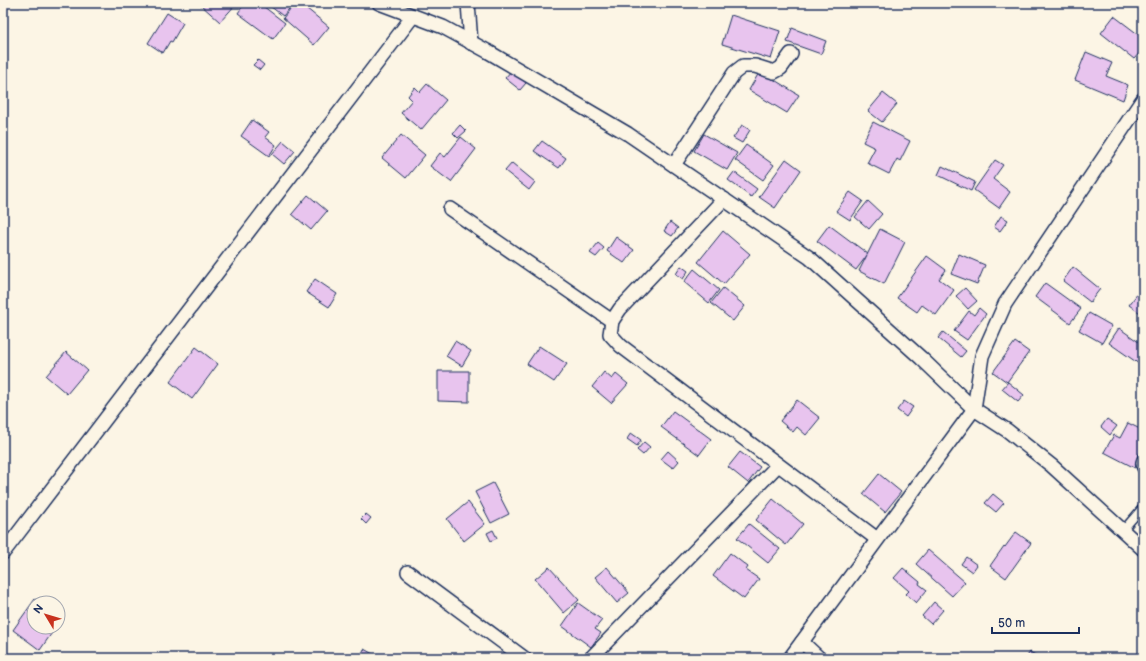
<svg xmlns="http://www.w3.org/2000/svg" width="1146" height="661" viewBox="0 0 1146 661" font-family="'Balsamiq Sans',sans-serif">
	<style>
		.building { fill: #e8c4ee; stroke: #1b2f5e }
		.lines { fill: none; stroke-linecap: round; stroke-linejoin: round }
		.lane-casing { stroke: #1b2f5e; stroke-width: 10 }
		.street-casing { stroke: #1b2f5e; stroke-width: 16 }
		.lane { stroke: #fcf5e5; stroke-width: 7 }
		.street { stroke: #fcf5e5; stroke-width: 13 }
	</style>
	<rect width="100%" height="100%" fill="#fcf5e5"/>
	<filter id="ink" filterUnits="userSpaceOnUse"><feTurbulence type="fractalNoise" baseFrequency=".025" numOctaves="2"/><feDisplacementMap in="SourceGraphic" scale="8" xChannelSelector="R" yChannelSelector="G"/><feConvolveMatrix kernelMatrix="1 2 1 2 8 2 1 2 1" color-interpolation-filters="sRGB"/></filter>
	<g filter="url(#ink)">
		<!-- building -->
		<g class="building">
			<polygon points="204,3 237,3 220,22 201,5"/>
			<polygon points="245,3 259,3 285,23 273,39 238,13"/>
			<polygon points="266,3 294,3 283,16"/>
			<polygon points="295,3 300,3 329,27 314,45 283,18"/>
			<polygon points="167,13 183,23 172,42 170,41 163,53 148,43"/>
			<polygon points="731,15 780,31 771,59 722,44"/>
			<polygon points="1114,16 1143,38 1143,51 1142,50 1134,59 1101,33"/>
			<polygon points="792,28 826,41 821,54 787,42"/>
			<polygon points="1086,52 1112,63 1106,76 1128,85 1123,100 1075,80"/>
			<polygon points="258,60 264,65 260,70 253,65"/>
			<polygon points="512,70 526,83 520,90 505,78"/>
			<polygon points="760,71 799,95 787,113 749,90"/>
			<polygon points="427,84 446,100 421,130 401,113 412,100 408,96 415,87 420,92"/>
			<polygon points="883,93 897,104 882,122 868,111"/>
			<polygon points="252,120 269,132 265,137 276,145 269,156 241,136"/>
			<polygon points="873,122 910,141 900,161 897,159 889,174 867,163 875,148 863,142"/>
			<polygon points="460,125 466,131 458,138 453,133"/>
			<polygon points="742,125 750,130 742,143 733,138"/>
			<polygon points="704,134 737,153 727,170 694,151"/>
			<polygon points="401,135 425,155 406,178 382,158"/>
			<polygon points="461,137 476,149 451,182 430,166 440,153 445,157"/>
			<polygon points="283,141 295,151 284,164 272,154"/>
			<polygon points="542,141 566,158 559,168 534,151"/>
			<polygon points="746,145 774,165 763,180 735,160"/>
			<polygon points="786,159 801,170 775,208 759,197"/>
			<polygon points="995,160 1003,165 993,179 1010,192 999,208 974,190"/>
			<polygon points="512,163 535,182 529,190 505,171"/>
			<polygon points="942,166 975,182 971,191 938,175"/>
			<polygon points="734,172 757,189 751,197 728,180"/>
			<polygon points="850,192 863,201 850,220 836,211"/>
			<polygon points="308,195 327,211 311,230 292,214"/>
			<polygon points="868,201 882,214 869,229 855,217"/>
			<polygon points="1001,216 1008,220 1000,231 994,227"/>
			<polygon points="670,222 678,228 672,236 664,231"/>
			<polygon points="829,225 868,254 856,270 817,241"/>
			<polygon points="880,229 905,242 884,284 859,271"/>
			<polygon points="723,231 750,254 724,284 698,262"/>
			<polygon points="616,237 634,250 624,263 607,251"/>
			<polygon points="598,243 604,248 596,257 590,253"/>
			<polygon points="959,254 985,265 977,284 951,274"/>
			<polygon points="927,256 946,270 939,279 954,290 936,315 922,305 917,312 897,298"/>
			<polygon points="681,266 688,271 683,279 676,274"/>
			<polygon points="1073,267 1100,289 1090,302 1063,281"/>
			<polygon points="694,269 719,290 709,303 684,282"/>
			<polygon points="315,279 337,294 329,307 306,292"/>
			<polygon points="1045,283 1081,309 1070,323 1035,297"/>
			<polygon points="723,288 745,306 733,321 711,303"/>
			<polygon points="965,288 977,301 968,309 956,296"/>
			<polygon points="1141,289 1143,291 1143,315 1129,305"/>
			<polygon points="979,308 986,314 967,340 954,331 969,311 974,315"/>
			<polygon points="1089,313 1112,326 1102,343 1079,330"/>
			<polygon points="1119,328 1143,345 1143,365 1142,366 1109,343"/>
			<polygon points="943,332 966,351 961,357 938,338"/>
			<polygon points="455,341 471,351 462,366 446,356"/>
			<polygon points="1015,342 1029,352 1007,382 993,372"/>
			<polygon points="539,346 567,364 554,382 527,364"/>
			<polygon points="196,347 218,364 192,399 170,382"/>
			<polygon points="66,352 87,370 67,394 46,376"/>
			<polygon points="438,371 469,371 469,402 438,401"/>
			<polygon points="604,372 612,379 616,374 628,384 611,403 592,387"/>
			<polygon points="1008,382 1024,395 1018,402 1002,389"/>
			<polygon points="797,400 820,418 806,435 797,427 793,432 780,421"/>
			<polygon points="904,401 913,407 906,417 897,410"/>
			<polygon points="673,411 711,439 699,455 661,427"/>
			<polygon points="1107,419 1117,426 1110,435 1101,427"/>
			<polygon points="1128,423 1142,430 1143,428 1143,454 1135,468 1104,452 1114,435 1120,438"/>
			<polygon points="631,433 641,440 637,446 627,439"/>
			<polygon points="644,442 650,447 643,455 637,450"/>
			<polygon points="668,451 679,461 673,468 661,459"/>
			<polygon points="740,452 760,467 748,483 728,467"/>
			<polygon points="879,474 901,492 885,512 863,494"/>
			<polygon points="493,483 509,514 491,523 475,492"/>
			<polygon points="993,494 1004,503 996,512 985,503"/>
			<polygon points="773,499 803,524 786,545 756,520"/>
			<polygon points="468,502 485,524 464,541 447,519"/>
			<polygon points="366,514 371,518 366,524 361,519"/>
			<polygon points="749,524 780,549 768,563 737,538"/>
			<polygon points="493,530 497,538 491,541 487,533"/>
			<polygon points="1016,532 1031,543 1006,578 990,566 1004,546 1005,547"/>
			<polygon points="928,550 965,582 952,596 916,564"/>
			<polygon points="730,553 748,567 746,570 759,579 744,599 713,576"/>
			<polygon points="966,557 977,565 972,572 961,564"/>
			<polygon points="549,567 579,600 564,613 535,579"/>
			<polygon points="607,567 629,593 617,603 595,577"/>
			<polygon points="903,568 920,582 919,584 927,590 916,603 906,594 909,591 894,578"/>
			<polygon points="35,599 41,603 34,603 34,627 56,627 40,650 13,630"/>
			<polygon points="934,602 943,610 931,624 922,616"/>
			<polygon points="578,603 602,620 595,629 601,633 591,647 562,626"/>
			<polygon points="364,649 380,658 360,658"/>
			<polygon points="1030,652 1041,658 1026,658"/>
		</g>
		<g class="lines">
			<defs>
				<g id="lane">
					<path d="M1143,456C1139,461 1139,466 1143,471"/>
					<polyline points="1123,530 1143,507"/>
				</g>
				<g id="street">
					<polyline points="379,3 443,27 487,51 628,134 810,258 921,358 974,409 1008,431 1052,466 1143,549"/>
					<polyline points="468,3 471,43"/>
					<polyline points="674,165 734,73 743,66 755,66 774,72 781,68 791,54"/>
					<polyline points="724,199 620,309 612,321 610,334 621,346 877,539"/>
					<polyline points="450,209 612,321"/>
					<polyline points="3,553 413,16"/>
					<polyline points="408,572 524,658"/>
					<polyline points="802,642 819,658"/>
					<polyline points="591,658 778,465"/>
					<polyline points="790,658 974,409 982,356 1005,304 1143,99"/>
				</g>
			</defs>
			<!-- lane casing -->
			<use href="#lane" class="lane-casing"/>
			<!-- street casing -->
			<use href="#street" class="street-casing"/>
			<!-- lane -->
			<use href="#lane" class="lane"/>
			<!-- street -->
			<use href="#street" class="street"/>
		</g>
	</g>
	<!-- margin -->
	<rect width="1146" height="661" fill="none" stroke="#fcf5e5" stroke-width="16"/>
	<rect x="8" y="8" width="1130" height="645" fill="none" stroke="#1b2f5e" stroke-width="1.5" filter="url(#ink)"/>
	<!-- north arrow -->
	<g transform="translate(46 615) rotate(308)"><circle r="19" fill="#fcf5e5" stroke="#a2a6af"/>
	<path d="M0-3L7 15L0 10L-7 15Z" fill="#c8321e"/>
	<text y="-6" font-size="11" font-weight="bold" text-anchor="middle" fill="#1b2f5e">N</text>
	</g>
	<!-- scale -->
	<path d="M992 627v6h87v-6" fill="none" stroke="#1b2f5e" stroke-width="2"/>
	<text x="998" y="627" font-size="12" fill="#1b2f5e" stroke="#fcf5e5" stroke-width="3" paint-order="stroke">50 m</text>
</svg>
